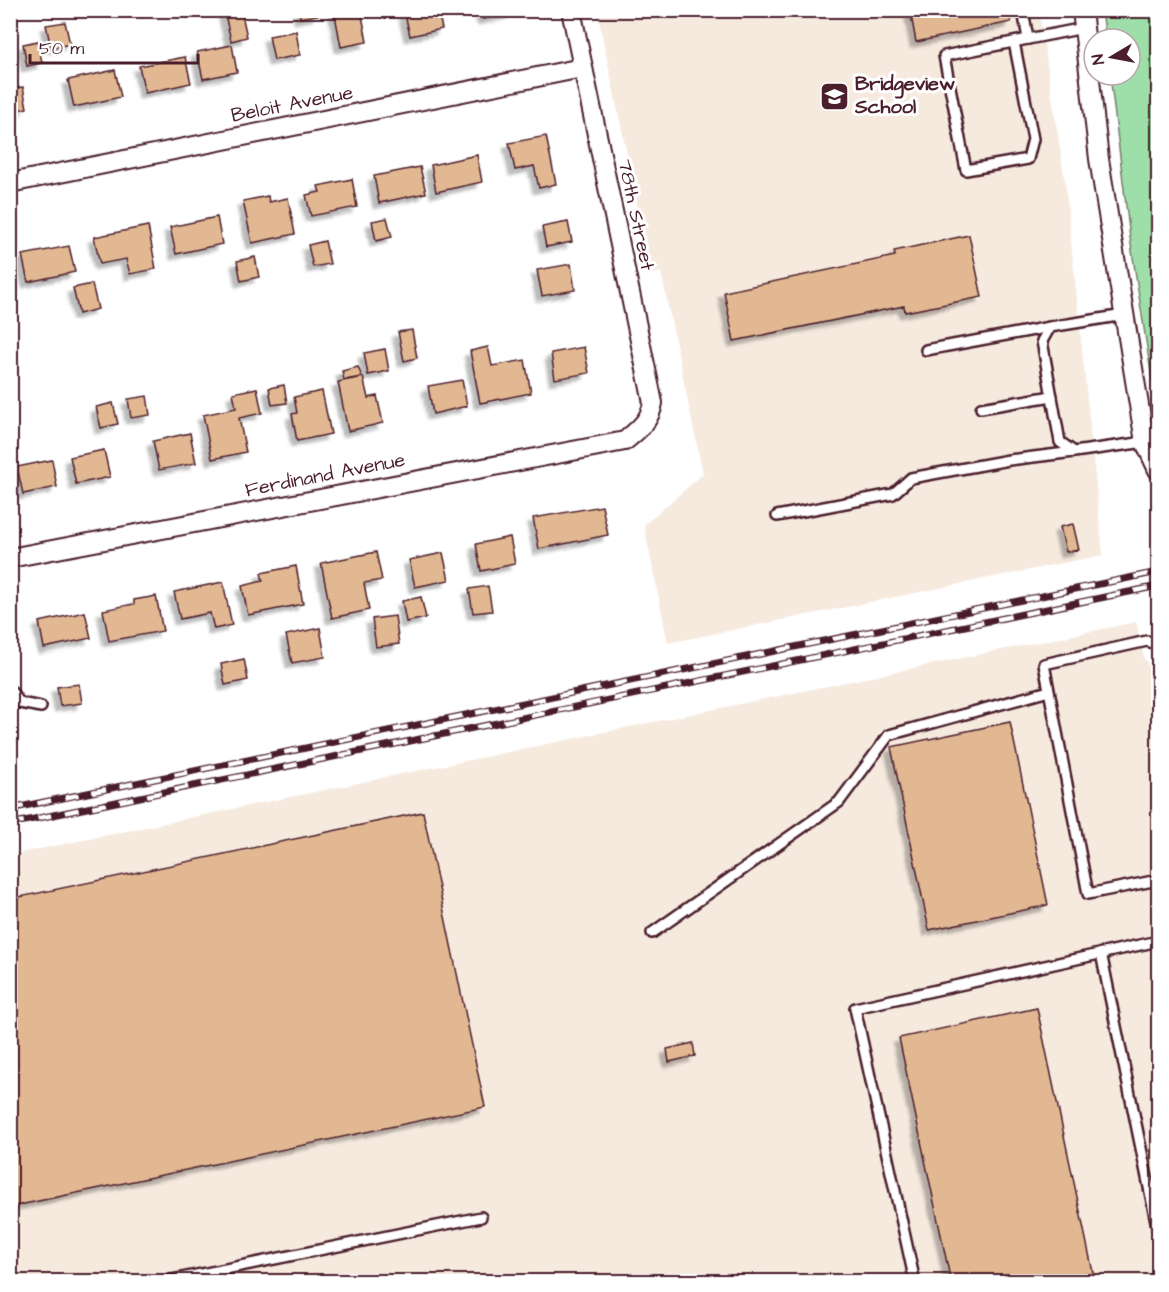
<svg xmlns="http://www.w3.org/2000/svg" width="1169" height="1292" viewBox="0 0 1169 1292" font-family="'Architects Daughter',sans-serif">
	<style>
		.built { fill: #f6eadf }
		.green { fill: #9edea8; stroke: #747e6a; stroke-width: 1.5 }
		.building { fill: #e2b893; stroke: #4a1f2b; stroke-width: 1.5; filter: url(#shadow) }
		.lines { fill: none; stroke-linecap: round; stroke-linejoin: round }
		.service-casing { stroke: #4a1f2b; stroke-width: 14 }
		.minor-casing { stroke: #4a1f2b; stroke-width: 22 }
		.service { stroke: #fff; stroke-width: 9 }
		.minor { stroke: #fff; stroke-width: 18 }
		.rail-casing { stroke: #4a1f2b; stroke-width: 7 }
		.rail { stroke: #fff; stroke-width: 4.5; stroke-dasharray: 14; stroke-linecap: butt }
		.labels { text-anchor: middle; dominant-baseline: central; stroke-width: 6; stroke-linejoin: round; paint-order: stroke }
		.poi-label { font-size: 20px; font-weight: bold; fill: #4a1f2b; stroke: #fff; text-anchor: start }
		.street-label { font-size: 20px; fill: #4a1f2b; stroke: #fff }
	</style>
	<defs>
		<filter id="shadow"><feDropShadow dx="-5.5" dy="5.5" stdDeviation="1.5" flood-color="#0004"/></filter>
	</defs>
	<rect width="100%" height="100%" fill="#fff"/>
	<filter id="ink" filterUnits="userSpaceOnUse"><feTurbulence type="fractalNoise" baseFrequency=".0167" numOctaves="2"/><feDisplacementMap in="SourceGraphic" scale="12" xChannelSelector="R" yChannelSelector="G"/><feConvolveMatrix kernelMatrix="1 2 1 2 8 2 1 2 1" color-interpolation-filters="sRGB"/></filter>
	<g filter="url(#ink)">
		<!-- built -->
		<g class="built">
			<polygon points="597,11 1039,11 1065,182 1103,555 668,643 644,525 703,474 661,272 652,274"/>
			<polygon points="1136,622 1144,658 1158,681 1158,1281 11,1282 11,855"/>
		</g>
		<!-- green -->
		<polygon class="green" points="1102,11 1158,11 1158,418 1130,238 1110,75 1130,75 1130,39 1106,39"/>
		<!-- building -->
		<g class="building">
			<polygon points="224,10 241,10 247,37 231,41"/>
			<polygon points="299,10 317,10 318,15 300,18"/>
			<polygon points="334,10 361,10 367,42 341,47"/>
			<polygon points="404,10 438,10 442,29 410,36"/>
			<polygon points="481,10 511,10 512,13 483,19"/>
			<polygon points="910,10 1009,10 1011,22 916,42"/>
			<polygon points="65,22 70,44 51,48 46,25"/>
			<polygon points="296,31 300,55 274,60 269,36"/>
			<polygon points="38,41 42,63 27,66 23,44"/>
			<polygon points="232,45 237,72 203,79 197,52"/>
			<polygon points="185,57 191,83 145,93 139,66"/>
			<polygon points="115,70 121,97 74,107 68,80"/>
			<polygon points="23,87 27,108 10,112 10,89"/>
			<polygon points="546,136 556,184 539,188 534,166 515,170 509,143"/>
			<polygon points="477,155 482,182 436,192 431,165"/>
			<polygon points="420,167 426,193 379,203 374,176"/>
			<polygon points="352,179 357,207 311,216 306,195 320,192 318,186"/>
			<polygon points="268,196 269,202 288,198 295,234 252,243 243,201"/>
			<polygon points="217,217 222,244 176,254 170,227"/>
			<polygon points="387,218 392,237 376,241 372,221"/>
			<polygon points="568,222 572,242 546,247 542,227"/>
			<polygon points="148,226 156,269 130,274 126,259 100,264 94,237"/>
			<polygon points="969,235 982,297 905,312 904,306 734,341 724,292 895,256 894,251"/>
			<polygon points="325,241 330,264 313,267 308,245"/>
			<polygon points="69,246 75,272 28,282 22,255"/>
			<polygon points="255,257 259,277 241,281 237,261"/>
			<polygon points="571,264 575,290 542,296 537,270"/>
			<polygon points="92,284 98,309 79,314 73,288"/>
			<polygon points="412,330 417,358 404,361 398,332"/>
			<polygon points="10,338 16,359 10,360"/>
			<polygon points="488,347 492,366 525,360 531,393 480,403 470,351"/>
			<polygon points="584,347 589,373 555,379 551,353"/>
			<polygon points="385,349 389,371 368,375 364,353"/>
			<polygon points="358,367 362,377 344,380 342,371"/>
			<polygon points="363,377 368,398 377,396 383,423 348,431 338,382"/>
			<polygon points="462,380 467,406 433,414 428,386"/>
			<polygon points="284,385 287,403 272,405 269,388"/>
			<polygon points="257,388 262,413 239,418 246,452 212,459 203,415 236,408 233,393"/>
			<polygon points="322,391 331,434 297,441 292,414 297,413 294,397"/>
			<polygon points="147,396 150,415 131,418 128,399"/>
			<polygon points="113,403 118,424 101,428 96,407"/>
			<polygon points="190,433 196,463 159,470 153,441"/>
			<polygon points="104,450 110,477 76,484 70,457"/>
			<polygon points="52,460 57,487 23,494 17,467"/>
			<polygon points="602,506 608,535 539,549 533,518"/>
			<polygon points="1073,524 1079,550 1066,552 1060,527"/>
			<polygon points="510,537 515,564 481,571 476,544"/>
			<polygon points="376,552 382,580 364,583 369,610 332,618 321,563"/>
			<polygon points="443,553 449,580 415,587 409,560"/>
			<polygon points="296,566 303,604 248,615 242,586 263,581 261,573"/>
			<polygon points="223,582 232,625 214,629 210,613 180,619 174,592"/>
			<polygon points="488,586 492,611 473,613 469,589"/>
			<polygon points="156,596 163,631 109,641 103,610 134,604 134,600"/>
			<polygon points="421,597 426,618 406,622 402,601"/>
			<polygon points="85,612 91,638 44,648 39,622"/>
			<polygon points="395,616 399,644 376,647 372,619"/>
			<polygon points="320,628 325,657 292,663 286,635"/>
			<polygon points="244,659 248,680 225,685 221,664"/>
			<polygon points="79,684 82,703 60,706 57,687"/>
			<polygon points="1010,722 1048,905 929,930 891,747"/>
			<polygon points="423,812 485,1107 10,1207 10,899"/>
			<polygon points="1037,1008 1095,1282 951,1282 899,1038"/>
			<polygon points="693,1043 695,1056 669,1062 667,1049"/>
		</g>
		<g class="lines">
			<defs>
				<g id="service">
					<polyline points="1023,10 1028,39 1084,28"/>
					<polyline points="1014,42 1033,139 1028,159 966,170 944,56 1028,39"/>
					<polyline points="1124,315 1050,327 1042,341 1060,442 1074,452 1145,442"/>
					<polyline points="926,350 1050,327"/>
					<polyline points="981,408 1052,396"/>
					<polyline points="777,516 893,494 911,478 1009,460 1074,452"/>
					<polyline points="1158,645 1147,641 1044,664 1088,894 1158,880"/>
					<polyline points="10,690 20,703 41,707"/>
					<polyline points="652,933 839,802 889,735 1049,691"/>
					<polyline points="1101,953 1158,1231"/>
					<polyline points="162,1282 481,1217"/>
					<polyline points="915,1282 855,1008 1158,941"/>
				</g>
				<g id="minor">
					<polyline points="1082,10 1099,159 1145,442 1158,470"/>
					<polyline points="10,183 582,68"/>
					<path d="M10,558L625,441C639,429 650,421 653,403L571,10"/>
				</g>
			</defs>
			<!-- service casing -->
			<use href="#service" class="service-casing"/>
			<!-- minor casing -->
			<use href="#minor" class="minor-casing"/>
			<!-- service -->
			<use href="#service" class="service"/>
			<!-- minor -->
			<use href="#minor" class="minor"/>
			<defs>
				<g id="rail">
					<polyline points="10,809 1158,572"/>
					<polyline points="10,824 1158,586"/>
				</g>
			</defs>
			<!-- rail casing -->
			<use href="#rail" class="rail-casing"/>
			<!-- rail -->
			<use href="#rail" class="rail"/>
		</g>
	</g>
	<!-- icons -->
	<defs>
		<symbol id="school-square" viewBox="-11 -11 22 22"><rect x="-9" y="-9" width="18" height="18" rx="4" fill="#4a1f2b" stroke="#fff"/><path d="M0-5L7-2L0 1L-7-2ZM-4 1L0 2.5L4 1V4Q0 6-4 4Z" fill="#fff"/></symbol>
	</defs>
	<g fill-rule="evenodd">
		<use href="#school-square" x="818" y="80" width="33" height="33"/>
	</g>
	<g class="labels">
		<!-- poi labels -->
		<g class="poi-label">
			<text x="855" y="84">Bridgeview<tspan x="855" dy="23">School</tspan></text>
		</g>
		<!-- street labels -->
		<g class="street-label">
			<text transform="translate(292 104) rotate(-11)">Beloit Avenue</text>
			<text transform="translate(636 215) rotate(78)">78th Street</text>
			<text transform="translate(325 475) rotate(-11)">Ferdinand Avenue</text>
		</g>
	</g>
	<!-- margin -->
	<rect width="1169" height="1292" fill="none" stroke="#fff" stroke-width="36"/>
	<rect x="18" y="18" width="1133" height="1256" fill="none" stroke="#4a1f2b" stroke-width="2" filter="url(#ink)"/>
	<!-- north arrow -->
	<g transform="translate(1112 57) rotate(260)"><circle r="28" fill="#ffffff" stroke="#b7a5aa" stroke-width="1.5"/>
	<path d="M0-4.5L10 22L0 15L-10 22Z" fill="#4a1f2b"/>
	<text y="-9" font-size="16" font-weight="bold" text-anchor="middle" fill="#4a1f2b">N</text>
	</g>
	<!-- scale -->
	<path d="M30 54v9h168v-9" fill="none" stroke="#4a1f2b" stroke-width="3"/>
	<text x="39" y="54" font-size="18" fill="#4a1f2b" stroke="#ffffff" stroke-width="4.5" paint-order="stroke">50 m</text>
</svg>
